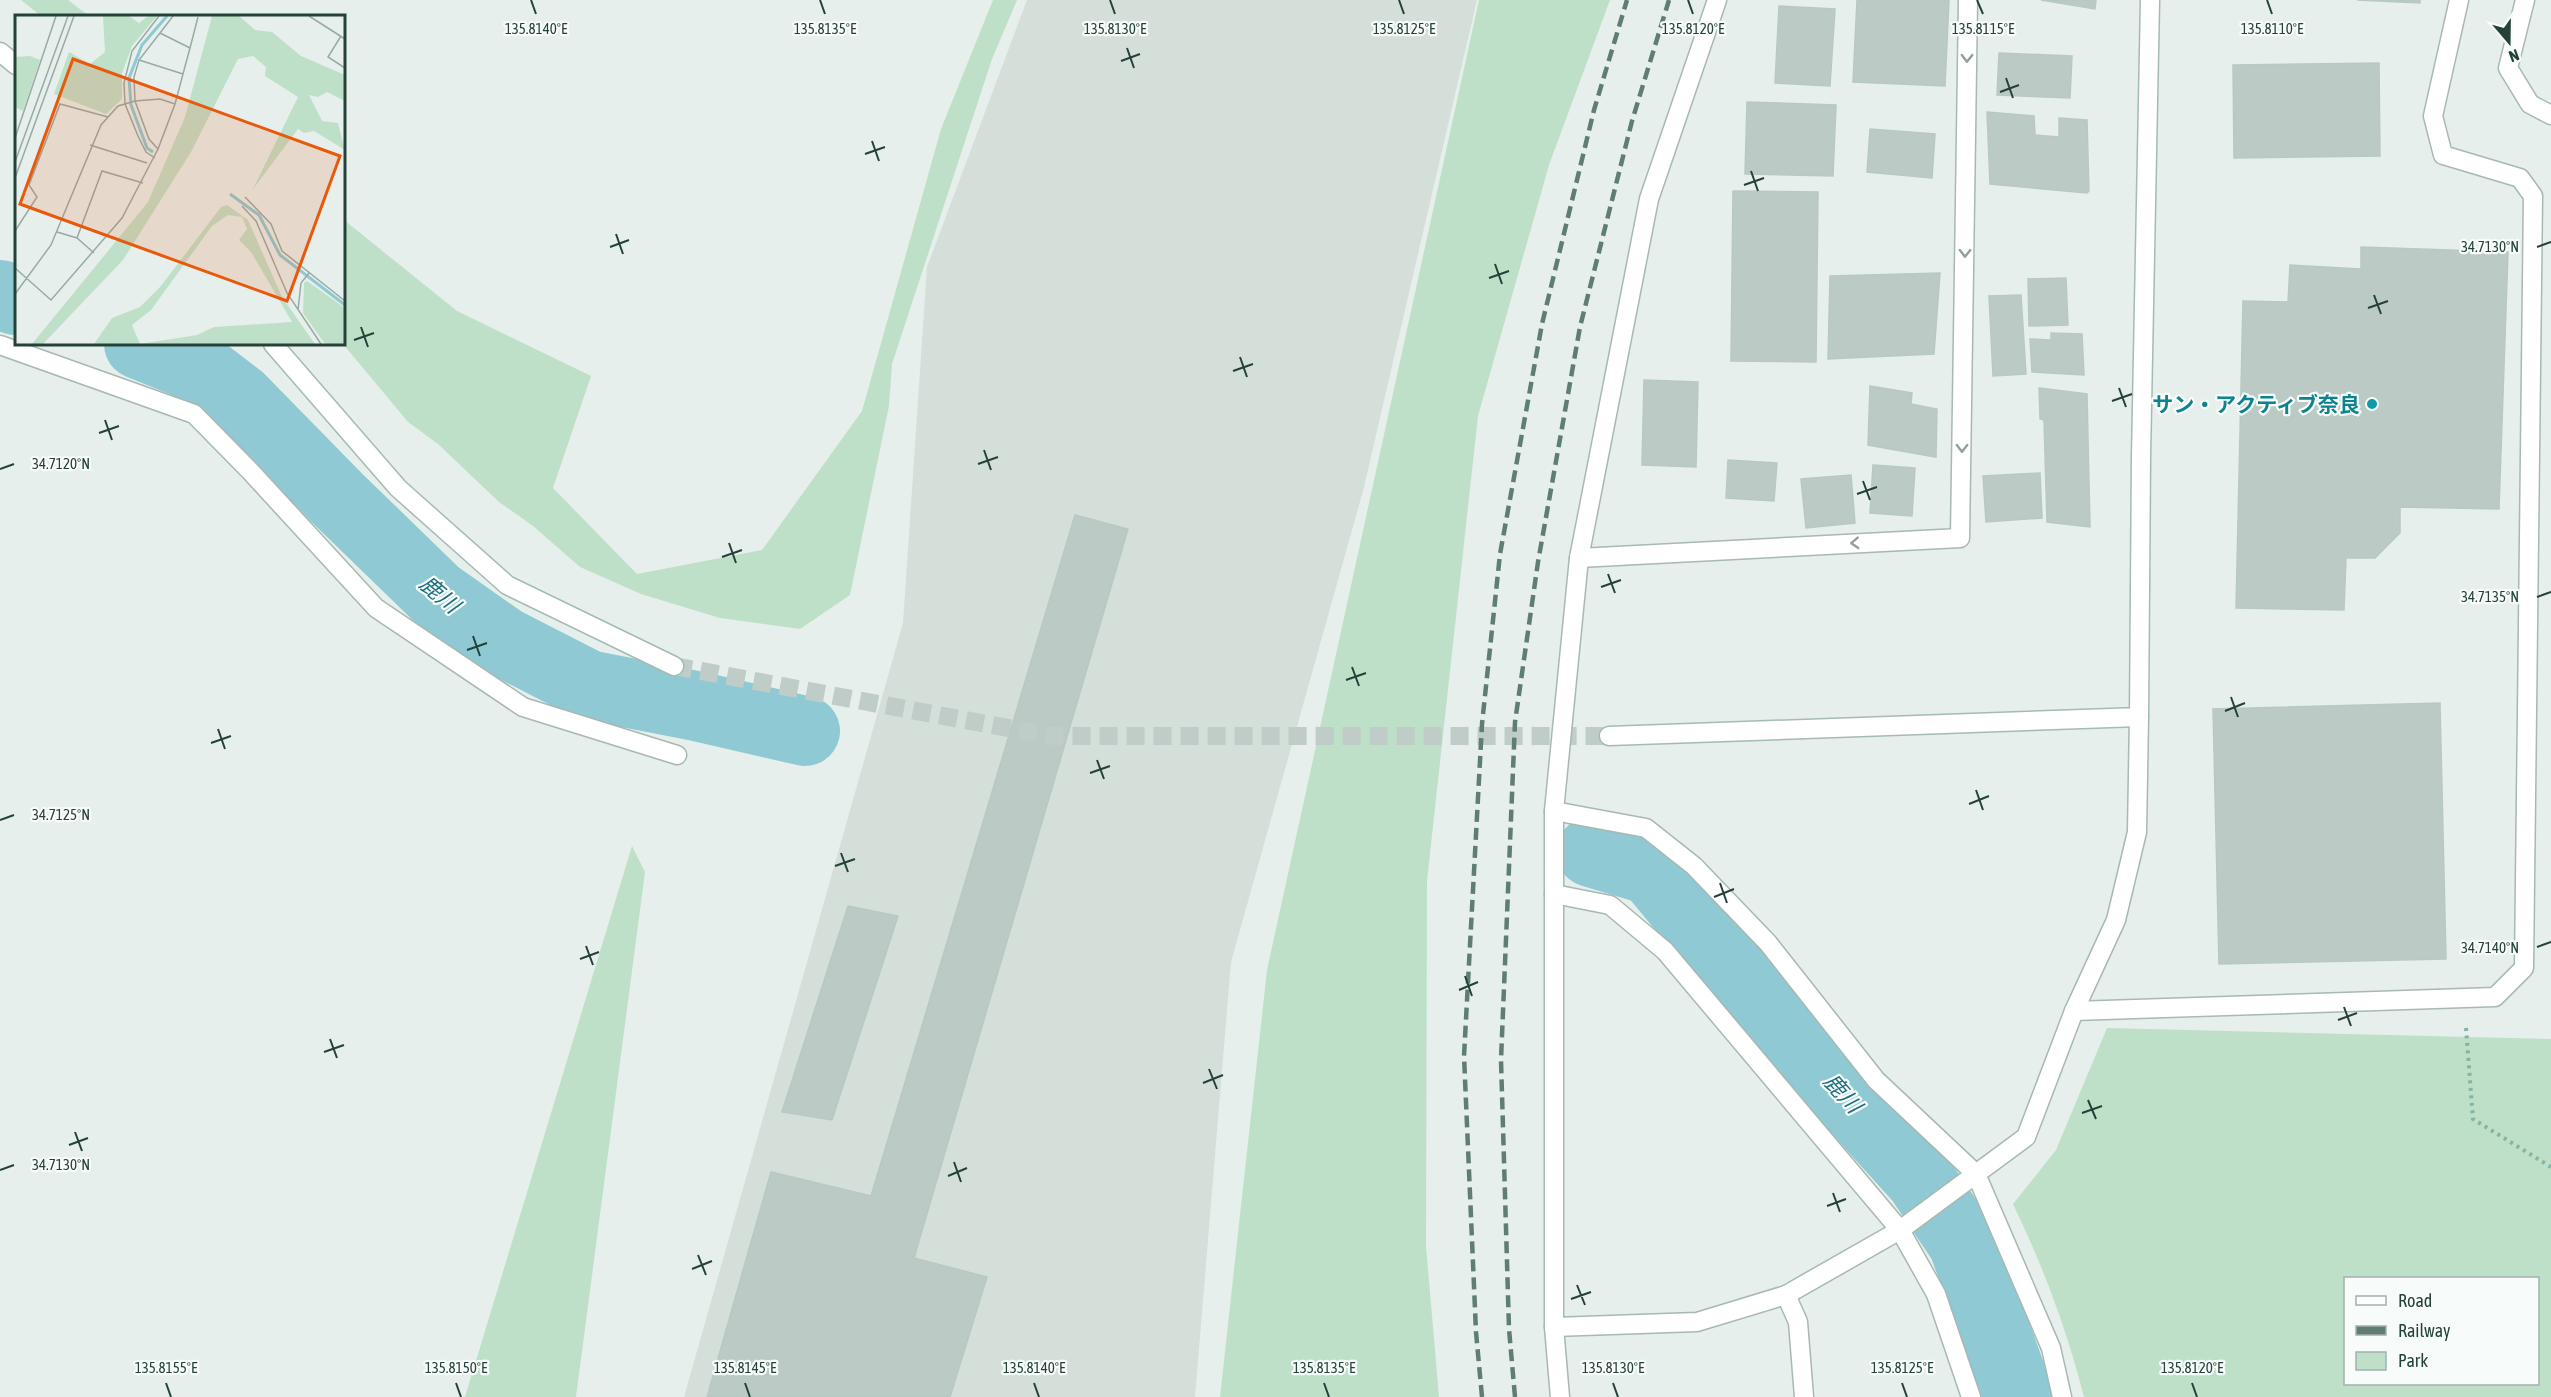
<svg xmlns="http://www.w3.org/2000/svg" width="2551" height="1397" viewBox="0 0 2551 1397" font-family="'Asap Condensed','Noto Sans JP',sans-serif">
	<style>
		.built { fill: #d4dfda }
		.green { fill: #bfe0c8; fill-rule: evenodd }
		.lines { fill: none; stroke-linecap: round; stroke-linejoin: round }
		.river { stroke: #8ec9d4; stroke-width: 70 }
		.building { fill: #bbcac4; stroke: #b8c9c2; stroke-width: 1.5 }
		.secondary-tunnel { stroke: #bfccc8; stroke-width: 18; stroke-dasharray: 18 9; stroke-linecap: butt }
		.lane-casing { stroke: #a8b8b2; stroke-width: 21 }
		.street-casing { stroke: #a8b8b2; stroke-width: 21 }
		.secondary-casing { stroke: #a4bbb3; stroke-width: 21 }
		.path { stroke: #86b3a5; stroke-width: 4; stroke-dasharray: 3 4.5; stroke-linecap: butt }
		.lane { stroke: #fff; stroke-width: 18 }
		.street { stroke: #fff; stroke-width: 18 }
		.secondary { stroke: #fff; stroke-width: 18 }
		.rail { stroke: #5f7d75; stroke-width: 4.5; stroke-dasharray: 12 6; stroke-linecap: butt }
		.oneway { stroke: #92a09c }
		.ticks { fill: none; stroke: #24423a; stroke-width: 2 }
		.culture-dot { fill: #0f9aa8; stroke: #f7fbf9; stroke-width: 2 }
		.labels { text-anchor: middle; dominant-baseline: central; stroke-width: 4.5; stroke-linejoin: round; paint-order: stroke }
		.culture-label { font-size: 21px; font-weight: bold; fill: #0d838f; stroke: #f7fbf9; text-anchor: end }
		.water-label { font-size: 22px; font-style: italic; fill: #1c6f80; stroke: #f7fbf9 }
		.inset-river { fill: none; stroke: #8ec9d4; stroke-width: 3 }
		.inset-road { fill: none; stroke: #98aaa4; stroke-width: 1.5 }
		.view { fill: #e8590c; fill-opacity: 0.15; stroke: #e8590c; stroke-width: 3 }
		.inset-edge { fill: none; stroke: #24423a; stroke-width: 3 }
		.ticks-label { font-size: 15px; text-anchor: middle; fill: #24423a; stroke: #f7fbf9; stroke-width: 4.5; stroke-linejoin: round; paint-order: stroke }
	</style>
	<rect width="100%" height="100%" fill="#e6efeb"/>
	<!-- built -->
	<polygon class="built" points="1027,0 1477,0 1363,491 1231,962 1195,1397 684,1397 903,623 927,267"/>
	<!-- green -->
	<g class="green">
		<polygon points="21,0 68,0 89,16 41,16"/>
		<polygon points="993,0 1017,0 992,59 892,364 889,406 850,595 800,629 720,618 641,594 580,567 533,526 499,502 438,444 408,422 343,344 344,220 457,311 591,376 553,488 637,574 762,550 862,411 941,129"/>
		<polygon points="1479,0 1610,0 1549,165 1478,416 1427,881 1426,1246 1439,1397 1220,1397 1267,970"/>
		<polygon points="632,846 645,872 576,1397 465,1397"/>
		<path d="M2107,1028L2551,1039V1397H2084C2067,1330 2043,1266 2013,1204L2056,1150ZM2346,1278H2538V1384H2346Z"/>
	</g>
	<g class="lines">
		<!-- river -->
		<g class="river">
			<polyline points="0,295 16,300"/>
			<polyline points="139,344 201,369 239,398 337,498 437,595 504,642 588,685 696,706 805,731"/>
			<polyline points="1591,852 1651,870 1767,1010 1920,1179 1963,1243 2019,1397"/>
		</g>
	</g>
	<!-- building -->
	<g class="building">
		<polygon points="1857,0 1949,0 1945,86 1853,82"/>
		<polygon points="2041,0 2096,0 2095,9"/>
		<polygon points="2357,0 2420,0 2420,3"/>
		<polygon points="1779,6 1835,9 1830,86 1775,83"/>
		<polygon points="1999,53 2072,56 2070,98 1997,95"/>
		<polygon points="2379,63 2380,156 2234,158 2233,65"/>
		<polygon points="1747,102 1836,105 1833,176 1745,174"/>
		<polygon points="1987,112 2034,116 2035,135 2059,137 2059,118 2087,120 2089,191 2087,193 1990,184"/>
		<polygon points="1870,129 1935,134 1932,178 1867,172"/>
		<polygon points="1733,191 1818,192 1816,362 1731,361"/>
		<polygon points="2361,247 2508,252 2499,509 2400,507 2400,533 2375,558 2346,558 2344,610 2236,608 2243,301 2288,302 2290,265 2361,269"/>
		<polygon points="1940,273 1934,354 1828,359 1830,276"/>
		<polygon points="2066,278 2068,325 2029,326 2028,279"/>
		<polygon points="2021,295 2026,374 1993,376 1989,296"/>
		<polygon points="2051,333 2082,334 2084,375 2032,372 2030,339 2051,340"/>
		<polygon points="1644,380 1698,382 1696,467 1642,465"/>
		<polygon points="1870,386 1912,393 1911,404 1937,409 1936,457 1868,445"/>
		<polygon points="2039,388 2087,394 2090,527 2047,522 2044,420 2040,419"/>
		<polygon points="1728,460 1777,463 1774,501 1726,498"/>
		<polygon points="1873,465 1915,468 1912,516 1870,513"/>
		<polygon points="2040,473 2042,518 1986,522 1983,476"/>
		<polygon points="1851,475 1855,523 1806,528 1801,479"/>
		<polygon points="1075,515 1128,529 914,1258 987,1277 950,1397 707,1397 771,1172 871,1196"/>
		<polygon points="2440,703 2446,959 2219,964 2213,709"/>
		<polygon points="848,906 898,916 832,1120 782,1112"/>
	</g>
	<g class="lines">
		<!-- secondary-tunnel -->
		<polyline class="secondary-tunnel" points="674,666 1051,736 1609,736"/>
		<defs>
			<polyline id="lane" points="2525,0 2508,68 2530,104 2551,115"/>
			<g id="street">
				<polyline points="0,345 194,414 251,472 376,608 523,707 677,755"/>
				<polyline points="1579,558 1960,538 1968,0"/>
				<polyline points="1554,811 1646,828 1694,866 1768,943 1876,1080 1976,1174 2051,1348 2062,1397"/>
				<polyline points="1554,894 1554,811 1579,558 1649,199 1717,0"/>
				<polyline points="2074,1011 2495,997 2524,968 2533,196 2520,178 2443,155 2433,116 2459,0"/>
				<polyline points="1786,1295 1798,1322 1804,1397"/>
				<polyline points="1554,1327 1697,1322 1786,1295 1900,1230 2026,1137 2074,1011 2116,920 2137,832 2139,717"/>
				<polyline points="1560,1397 1554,1327 1554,894 1610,905 1665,951 1900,1230 1936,1294 1971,1397"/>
			</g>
			<g id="secondary">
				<polyline points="0,52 16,65"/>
				<polyline points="273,344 398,488 507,585 674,666"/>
				<polyline points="1609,736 2139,717 2141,457 2150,0"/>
			</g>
		</defs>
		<!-- lane casing -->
		<use href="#lane" class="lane-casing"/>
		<!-- street casing -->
		<use href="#street" class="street-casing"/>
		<!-- secondary casing -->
		<use href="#secondary" class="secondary-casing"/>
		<!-- path -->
		<polyline class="path" points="2466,1028 2473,1119 2551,1167"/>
		<!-- lane -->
		<use href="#lane" class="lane"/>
		<!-- street -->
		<use href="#street" class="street"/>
		<!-- secondary -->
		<use href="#secondary" class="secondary"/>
		<!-- rail -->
		<g class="rail">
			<polyline points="1482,1397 1476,1332 1464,1056 1482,724 1500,554 1542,324 1594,110 1627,0"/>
			<polyline points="1515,1397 1509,1329 1501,1060 1515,722 1538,562 1580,327 1632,121 1669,0"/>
		</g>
	</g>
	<!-- one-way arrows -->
	<defs><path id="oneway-chevron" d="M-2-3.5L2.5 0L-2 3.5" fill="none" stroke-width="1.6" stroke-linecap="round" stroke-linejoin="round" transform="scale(1.5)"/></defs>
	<g class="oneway">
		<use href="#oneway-chevron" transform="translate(1967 58) rotate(91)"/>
		<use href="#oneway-chevron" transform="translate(1965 253) rotate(91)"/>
		<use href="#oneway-chevron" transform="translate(1962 448) rotate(91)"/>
		<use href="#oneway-chevron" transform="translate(1855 543) rotate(177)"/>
	</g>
	<!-- ticks -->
	<path class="ticks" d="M531,0L536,14M820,0L825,14M1110,0L1115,14M1399,0L1404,14M1688,0L1693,14M1977,0L1983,14M2267,0L2272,14M1127,48L1134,68M1121,61L1140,54M2006,78L2013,98M2000,92L2019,85M872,141L879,161M865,154L885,147M1751,171L1758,191M1744,185L1764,178M616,234L623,254M610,247L629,240M2537,247L2551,242M1495,264L1502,284M1489,278L1509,271M2374,295L2381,314M2368,308L2388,301M361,327L368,347M354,340L374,333M1240,357L1247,377M1233,371L1253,364M2119,388L2126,407M2112,401L2132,394M105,420L112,440M99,433L119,426M984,450L991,470M978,464L998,457M0,469L14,464M1863,481L1870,500M1857,494L1877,487M729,543L736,563M722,557L742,550M1608,574L1615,593M1601,587L1621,580M2537,597L2551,592M473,636L480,656M467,650L487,643M1352,667L1359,686M1346,680L1366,673M2231,697L2238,717M2225,711L2245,703M218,729L225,749M211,743L231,736M1097,760L1104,779M1090,773L1110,766M1976,790L1983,810M1969,804L1989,796M0,820L14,815M841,853L848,872M835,866L855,859M1720,883L1727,903M1714,897L1734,889M586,946L593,965M2537,947L2551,942M580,959L599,952M1465,976L1472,996M1459,990L1478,982M2344,1007L2351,1026M2338,1020L2357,1013M330,1039L337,1058M324,1052L344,1045M1209,1069L1217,1089M1203,1083L1223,1075M2088,1100L2096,1119M2082,1113L2102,1106M75,1132L82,1151M69,1145L88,1138M954,1162L961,1182M0,1170L14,1165M948,1176L967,1168M1833,1193L1840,1212M1827,1206L1846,1199M698,1255L706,1275M692,1269L712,1261M1577,1285L1585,1305M1571,1299L1591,1292M166,1383L171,1397M456,1383L461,1397M745,1383L750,1397M1034,1383L1039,1397M1324,1383L1329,1397M1613,1383L1618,1397M1902,1383L1907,1397M2192,1383L2197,1397"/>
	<!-- markers -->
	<circle class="culture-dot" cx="2372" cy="404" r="6"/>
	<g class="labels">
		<!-- culture labels -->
		<g class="culture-label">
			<text x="2360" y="404">サン・アクティブ奈良</text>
		</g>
		<!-- water labels -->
		<g class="water-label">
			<text transform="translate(440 594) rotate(40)">鹿川</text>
			<text transform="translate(1843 1093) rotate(48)">鹿川</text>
		</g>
	</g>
	<!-- overview -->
	<g transform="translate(15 15)">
		<rect width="330" height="330" fill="#e6efeb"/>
		<path d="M88,1H114L124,8L133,1H142L117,31L107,58V84L91,99L39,79L54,37L75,49L90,37ZM197,1H224L240,15L257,17L286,41L330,60V86L312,77L303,82L294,80L307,106L323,108L330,135L299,116L289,118L283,114L238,174L283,82L250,61L251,52L238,41L223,44L176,137L108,245L28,329H17L133,187L170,102ZM15,41L25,45L8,96L0,92V42ZM212,190L233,205L267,282L300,329H79L97,303L125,292L146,271L206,192ZM213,200L227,202L232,214L224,225L236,237L277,307L199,312L182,320L125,329L117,310L136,295L197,211ZM292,266L330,293V329H310L288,298L289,268Z" fill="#bfe0c8" fill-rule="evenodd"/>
		<path class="inset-river" d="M138,137L132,133L116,90L114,63L127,30L152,1M215,179L244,200L265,240L330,290"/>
		<path class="inset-road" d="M294,1L330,24M145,18L158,1M326,21L313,42L330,53M175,33L145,18L124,45L119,62L120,86L134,124L143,134L160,89L168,59L175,33L183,2M124,45L168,59M0,123L41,1M75,130L132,148M140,143L131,137L123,121L110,89L109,68L117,36L144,1M0,147L53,1M0,163L59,1M230,182L256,209L267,236L330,286M227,191L241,206L272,278L306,329M0,216L22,182L14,170L45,89L93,102M42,217L62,223L79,238M62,223L87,156L128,168M0,253L36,285L107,203L143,134M0,279L36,230L86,110L103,91L120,86L145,84L160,89M283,295L286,268L294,258"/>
		<path class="view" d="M58,44L325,141L272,286L5,189Z"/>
		<rect width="330" height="330" class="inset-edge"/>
	</g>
	<g class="ticks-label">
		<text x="536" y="34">135.8140°E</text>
		<text x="825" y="34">135.8135°E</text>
		<text x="1115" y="34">135.8130°E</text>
		<text x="1404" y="34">135.8125°E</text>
		<text x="1693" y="34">135.8120°E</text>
		<text x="1983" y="34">135.8115°E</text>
		<text x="2272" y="34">135.8110°E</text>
		<text x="2490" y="252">34.7130°N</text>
		<text x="61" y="469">34.7120°N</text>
		<text x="2490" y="602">34.7135°N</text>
		<text x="61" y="820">34.7125°N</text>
		<text x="2490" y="953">34.7140°N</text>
		<text x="61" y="1170">34.7130°N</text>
		<text x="166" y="1373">135.8155°E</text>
		<text x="456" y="1373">135.8150°E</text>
		<text x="745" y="1373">135.8145°E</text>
		<text x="1034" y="1373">135.8140°E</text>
		<text x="1324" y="1373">135.8135°E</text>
		<text x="1613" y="1373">135.8130°E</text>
		<text x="1902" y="1373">135.8125°E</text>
		<text x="2192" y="1373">135.8120°E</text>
	</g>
	<!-- legend -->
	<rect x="2344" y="1277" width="195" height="108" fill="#f7fbf9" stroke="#a3b1ad" stroke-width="1.5"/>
	<rect x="2356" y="1296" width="30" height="9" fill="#ffffff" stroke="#a3b1ad" stroke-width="1.5"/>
	<text x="2398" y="1307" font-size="18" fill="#24423a">Road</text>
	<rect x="2356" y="1326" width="30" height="9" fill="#5f7d75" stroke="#a3b1ad" stroke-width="1.5"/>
	<text x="2398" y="1337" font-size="18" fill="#24423a">Railway</text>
	<rect x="2356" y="1352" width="30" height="18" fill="#bfe0c8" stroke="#a3b1ad" stroke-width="1.5"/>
	<text x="2398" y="1367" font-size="18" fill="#24423a">Park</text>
	<!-- north arrow -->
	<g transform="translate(2509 42) rotate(160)" stroke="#f7fbf9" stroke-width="4.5" paint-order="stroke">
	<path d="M0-4.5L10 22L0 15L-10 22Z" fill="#24423a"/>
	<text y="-9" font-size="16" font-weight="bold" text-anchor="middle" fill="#24423a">N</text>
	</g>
</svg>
